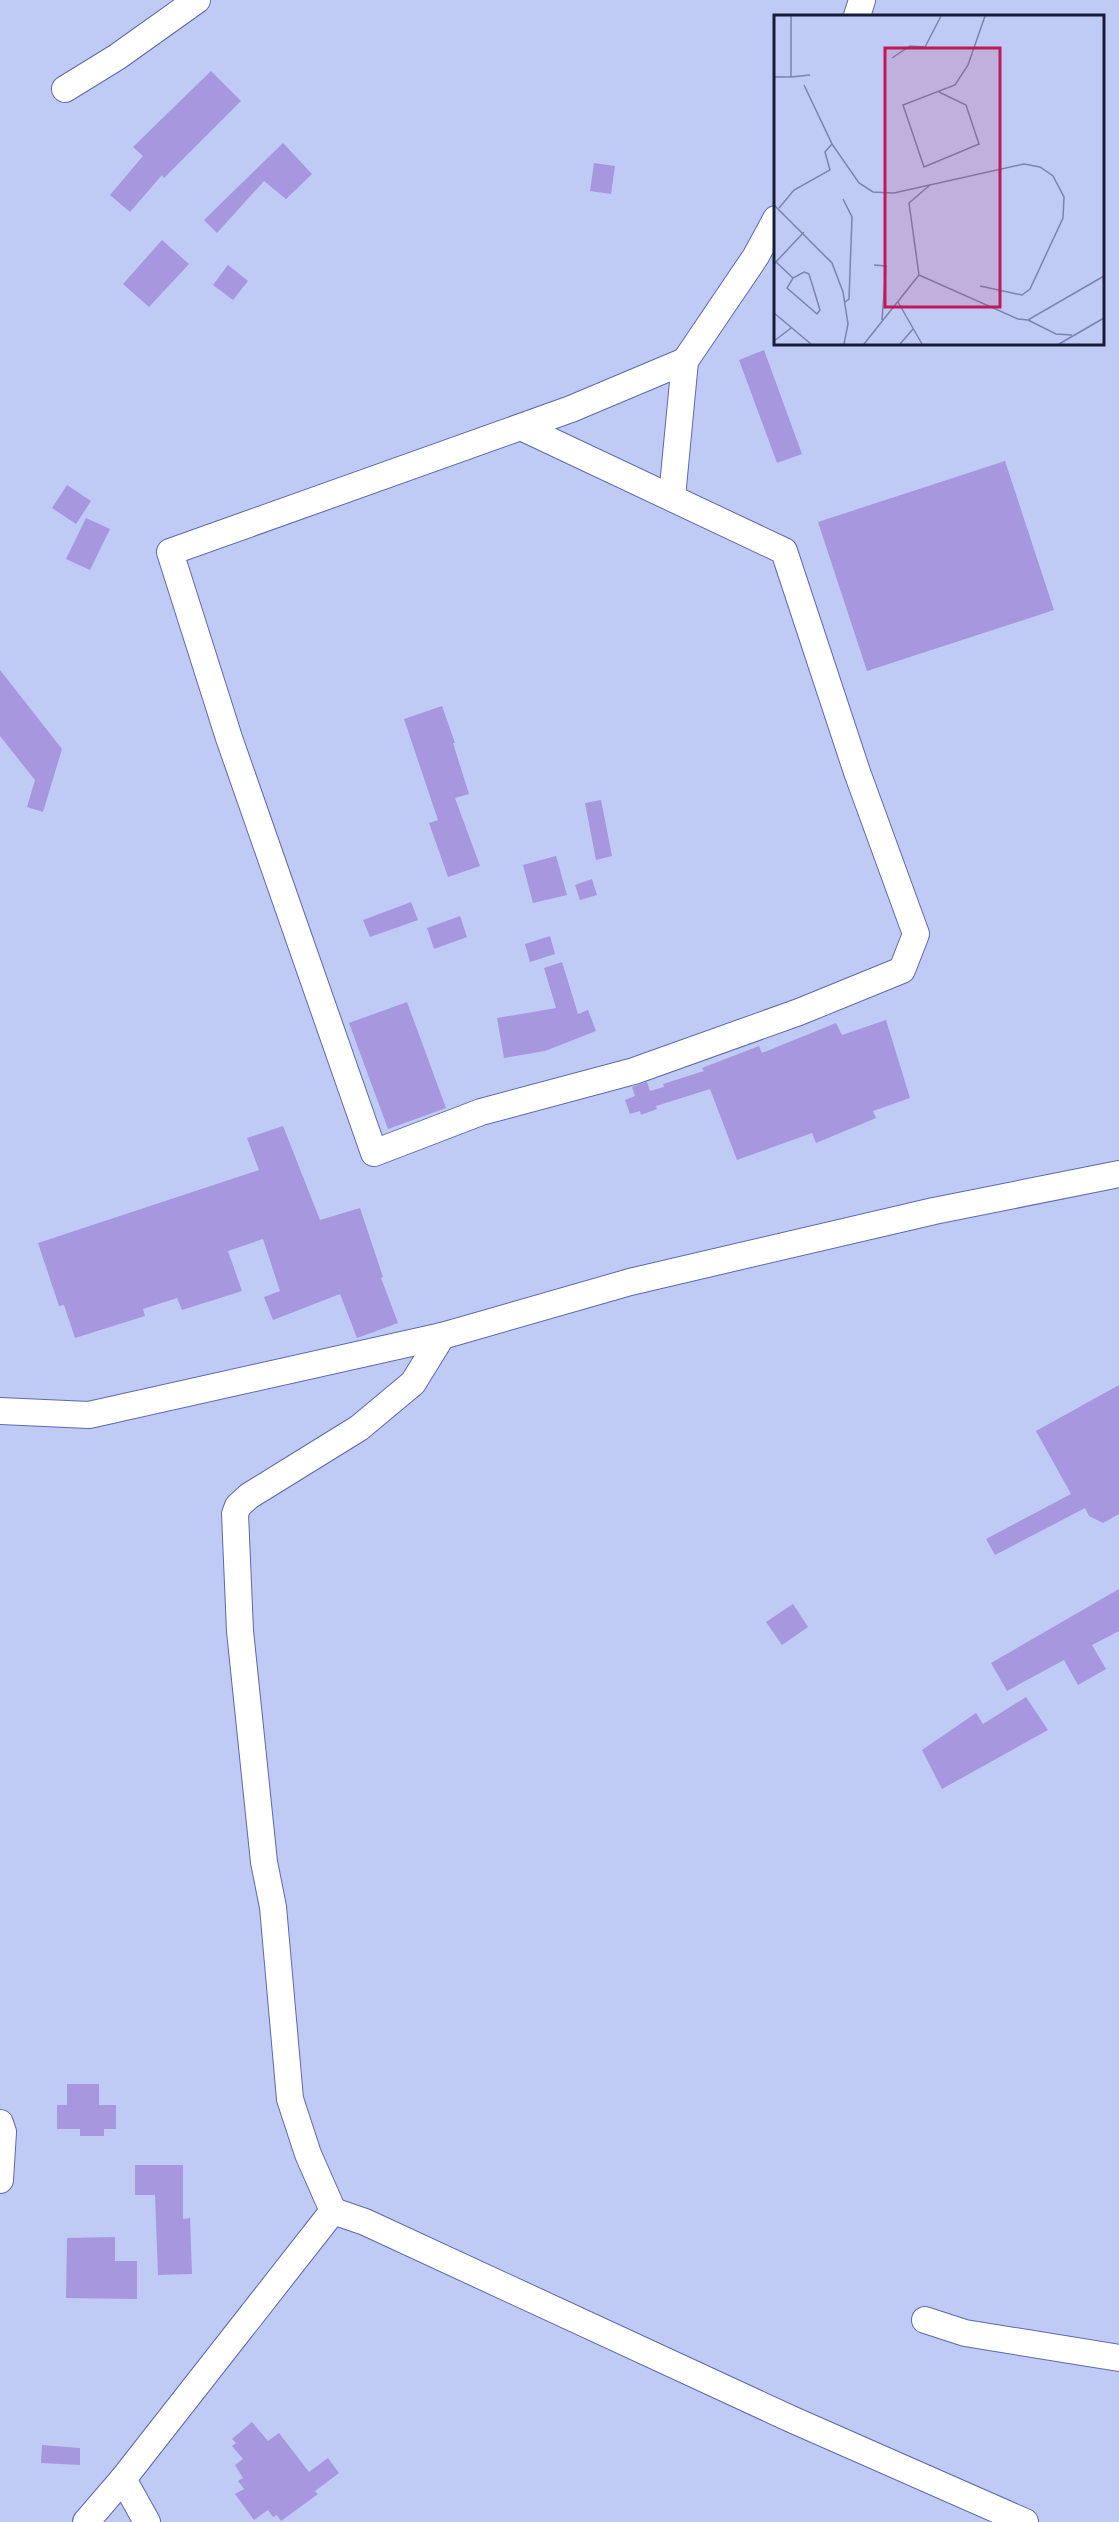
<svg xmlns="http://www.w3.org/2000/svg" width="1119" height="2522" viewBox="0 0 1119 2522" font-family="'Zilla Slab',serif">
	<style>
		.building { fill: #a797de }
		.lines { fill: none; stroke-linecap: round; stroke-linejoin: round }
		.street-casing { stroke: #5d69ab; stroke-width: 28 }
		.street { stroke: #fff; stroke-width: 26 }
		.inset-road { fill: none; stroke: #7c84a9; stroke-width: 1.5 }
		.view { fill: #c2185b; fill-opacity: 0.15; stroke: #c2185b; stroke-width: 3 }
		.inset-edge { fill: none; stroke: #181c37; stroke-width: 3 }
	</style>
	<rect width="100%" height="100%" fill="#bfcaf5"/>
	<!-- building -->
	<g class="building">
		<polygon points="211,71 241,101 164,178 162,175 130,212 110,195 143,156 133,147"/>
		<polygon points="283,143 312,174 286,199 264,181 217,233 204,220"/>
		<polygon points="594,163 615,166 611,194 590,191"/>
		<polygon points="162,240 189,264 149,307 123,284"/>
		<polygon points="228,265 248,281 233,300 213,285"/>
		<polygon points="764,350 802,454 777,463 739,360"/>
		<polygon points="1005,461 1054,610 867,671 818,522"/>
		<polygon points="67,485 91,501 76,524 52,508"/>
		<polygon points="86,518 110,529 90,570 66,559"/>
		<polygon points="0,670 62,749 43,812 27,807 35,780 0,736"/>
		<polygon points="442,706 455,743 453,743 469,794 455,798 480,866 448,877 429,823 438,820 404,719"/>
		<polygon points="601,800 612,856 596,860 585,803"/>
		<polygon points="556,856 567,895 533,903 523,865"/>
		<polygon points="592,879 597,895 580,900 575,885"/>
		<polygon points="411,902 418,920 370,937 363,920"/>
		<polygon points="460,916 467,937 434,949 427,928"/>
		<polygon points="550,936 555,954 530,962 525,944"/>
		<polygon points="562,962 578,1014 588,1010 596,1031 545,1051 504,1058 497,1018 556,1008 544,968"/>
		<polygon points="407,1002 446,1108 388,1129 349,1023"/>
		<polygon points="886,1020 910,1098 873,1111 876,1118 816,1143 812,1133 737,1160 710,1089 656,1106 657,1109 641,1115 640,1111 630,1114 625,1100 635,1096 632,1087 647,1082 650,1091 664,1087 663,1084 704,1071 702,1068 759,1046 762,1053 836,1023 842,1035"/>
		<polygon points="283,1126 320,1220 360,1208 383,1277 381,1278 398,1323 357,1338 340,1294 273,1320 264,1297 280,1291 263,1239 228,1251 242,1291 182,1310 177,1298 143,1309 145,1316 75,1338 64,1305 59,1306 38,1243 259,1170 247,1138"/>
		<polygon points="1119,1385 1119,1514 1103,1523 1089,1516 1085,1508 995,1555 986,1539 1071,1494 1036,1431"/>
		<polygon points="1119,1589 1119,1631 1092,1645 1106,1669 1078,1685 1064,1660 1007,1691 991,1663"/>
		<polygon points="793,1604 808,1627 782,1645 766,1622"/>
		<polygon points="1026,1697 1048,1730 942,1789 922,1750 976,1713 983,1724"/>
		<polygon points="67,2084 99,2084 99,2105 116,2105 116,2129 104,2129 104,2136 80,2136 80,2129 57,2129 57,2105 67,2105"/>
		<polygon points="135,2165 183,2165 183,2219 190,2218 192,2274 158,2275 155,2195 135,2195"/>
		<polygon points="115,2237 115,2261 137,2261 137,2299 66,2298 67,2238"/>
		<polygon points="252,2422 268,2441 279,2433 309,2472 328,2458 339,2473 315,2491 318,2494 281,2521 277,2515 273,2517 268,2510 254,2520 235,2494 244,2489 238,2481 243,2478 235,2465 243,2459 232,2446 236,2443 232,2439"/>
		<polygon points="42,2445 80,2448 80,2465 41,2463"/>
	</g>
	<g class="lines">
		<defs>
			<g id="street">
				<polyline points="857,16 862,0"/>
				<polyline points="65,89 117,57 197,0"/>
				<polyline points="521,427 784,551 857,772 916,934 902,970 799,1012 634,1071 481,1112 374,1153 229,738 170,552 571,409 685,361 756,256 776,219"/>
				<polyline points="672,497 685,361"/>
				<polyline points="0,1411 89,1415 442,1336 630,1282 934,1211 1119,1174"/>
				<polyline points="0,2123 3,2132 0,2180"/>
				<polyline points="333,2211 308,2154 290,2099 273,1907 264,1862 240,1631 235,1514 238,1506 249,1496 359,1428 413,1383 442,1336"/>
				<polyline points="925,2320 965,2333 1119,2358"/>
				<polyline points="123,2479 147,2522"/>
				<polyline points="86,2522 123,2479 333,2211 365,2222 791,2419 1025,2522"/>
			</g>
		</defs>
		<!-- street casing -->
		<use href="#street" class="street-casing"/>
		<!-- street -->
		<use href="#street" class="street"/>
	</g>
	<!-- overview -->
	<g transform="translate(774 15)">
		<rect width="330" height="330" fill="#bfcaf5"/>
		<path class="inset-road" d="M118,43L136,31L151,32L167,1M0,62H17V1M17,62L36,60M165,77L192,90L205,129L150,152L129,90L181,70L194,50L211,1M58,129L85,168L99,177L120,178L250,149L266,152L279,161L290,182L289,203L256,274L248,280L206,271M69,184L78,202L75,284L71,287M0,190L58,248L69,277L74,309L70,329M5,193L20,175L56,155L51,137L58,129L30,70M1,246L19,263M0,249L30,217M100,250L112,251L108,305M30,257L35,259L46,295L43,299L13,273L19,263ZM145,260L135,188L156,170M124,287L148,329M0,298L37,329M254,305L282,319L298,320M0,326L17,313M90,329L145,260L244,304L254,305L330,261M126,329L139,314M285,329L330,303"/>
		<path class="view" d="M111,33H226V292H111Z"/>
		<rect width="330" height="330" class="inset-edge"/>
	</g>
</svg>
